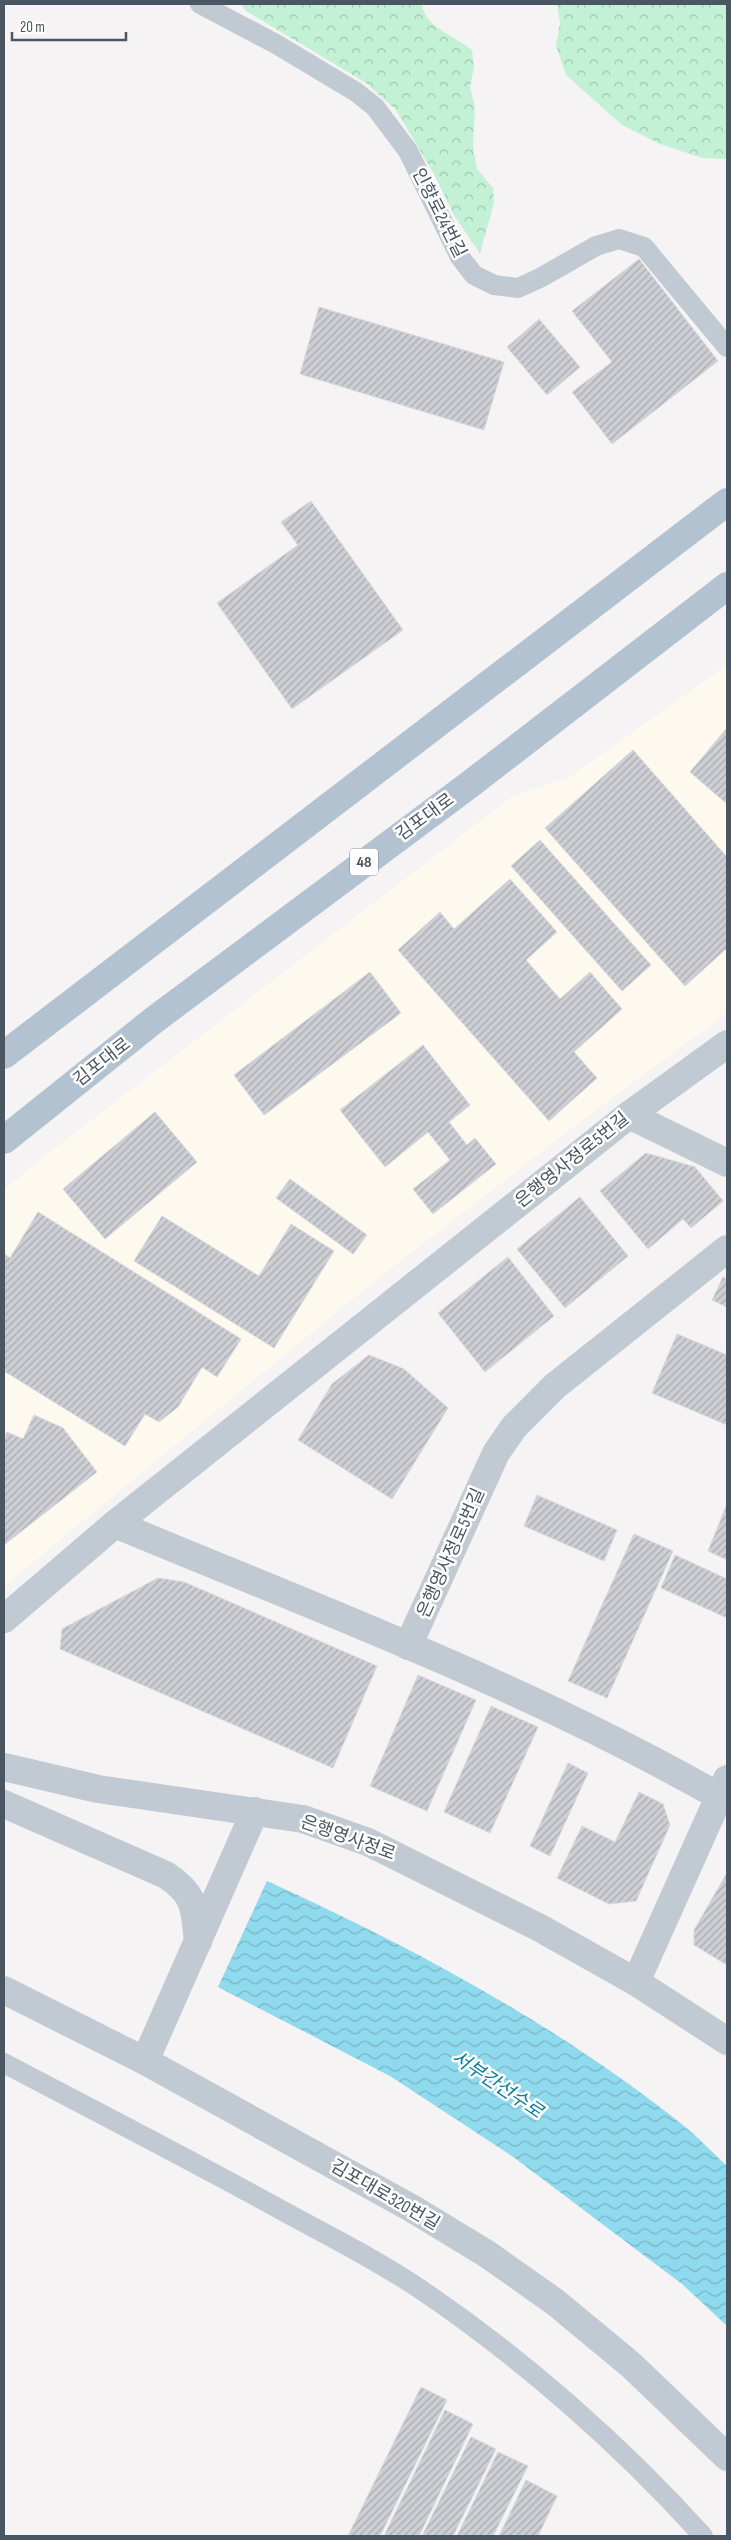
<svg xmlns="http://www.w3.org/2000/svg" width="731" height="2540" viewBox="0 0 731 2540" font-family="'Sofia Sans Condensed','Noto Sans KR',sans-serif">
	<style>
		.commercial { fill: #fdf9ef }
		.forest { fill: url(#forest-crowns) }
		.water { fill: url(#water-waves) }
		.building { fill: url(#building-hatch); stroke: #d7d9de }
		.lines { fill: none; stroke-linecap: round; stroke-linejoin: round }
		.service { stroke: #c1cad2; stroke-width: 20 }
		.minor { stroke: #c1cad2; stroke-width: 28 }
		.tertiary { stroke: #c1cad2; stroke-width: 28 }
		.primary { stroke: #b3c2d1; stroke-width: 28 }
		.labels { text-anchor: middle; dominant-baseline: central; stroke-width: 5; stroke-linejoin: round; paint-order: stroke }
		.shield { fill: #fff; stroke: #808990; stroke-width: 1 }
		.shield-label { font-size: 16px; font-weight: bold; fill: #4a5661 }
		.street-label { font-size: 18px; fill: #4a5661; stroke: #fff }
		.water-label { font-size: 19px; font-style: italic; fill: #0c7c9b; stroke: #fff }
	</style>
	<defs>
		<pattern id="forest-crowns" width="20" height="18" patternUnits="userSpaceOnUse" patternTransform="scale(1.25)"><rect width="20" height="18" fill="#c3f1d5"/><path d="M2 6a3 3 0 1 1 6 0M12 15a3 3 0 1 1 6 0" fill="none" stroke="#a0c6b0"/></pattern>
		<pattern id="water-waves" width="16" height="10" patternUnits="userSpaceOnUse" patternTransform="scale(1.25)"><rect width="16" height="10" fill="#90daee"/><path d="M0 5q4-4 8 0t8 0" fill="none" stroke="#78b4c4"/></pattern>
		<pattern id="building-hatch" width="6" height="6" patternUnits="userSpaceOnUse" patternTransform="scale(1.25)"><rect width="6" height="6" fill="#cdcfd5"/><path d="M-1 1l2-2M0 6l6-6M5 7l2-2" fill="none" stroke="#a8abb0"/></pattern>
	</defs>
	<rect width="100%" height="100%" fill="#f5f3f3"/>
	<!-- commercial -->
	<polygon class="commercial" points="727,665 727,1013 589,1115 372,1283 4,1586 4,1191 28,1169 514,795 570,777"/>
	<!-- forest -->
	<g class="forest">
		<path d="M241,4H422C424,27 455,36 472,50L474,67L470,87L475,107L473,146L477,169L493,188L494,203L480,253L455,217L434,174L396,110L366,83L246,11Z"/>
		<polygon points="557,4 727,4 727,159 702,158 660,144 622,125 566,75 556,46 560,23"/>
	</g>
	<!-- water -->
	<path class="water" d="M267,1881C410,1946 550,2021 674,2118C693,2132 710,2150 727,2166V2326L682,2284L512,2156L390,2076L218,1987Z"/>
	<!-- building -->
	<g class="building">
		<polygon points="639,259 718,361 612,444 572,392 612,362 572,311"/>
		<polygon points="319,307 504,362 484,430 300,374"/>
		<polygon points="539,319 580,367 547,395 507,347"/>
		<polygon points="311,501 403,630 292,709 217,603 298,545 281,522"/>
		<polygon points="727,728 727,804 690,772"/>
		<polygon points="633,750 727,857 727,948 685,986 545,828"/>
		<polygon points="540,840 651,965 622,991 511,866"/>
		<polygon points="510,879 557,932 526,960 560,999 590,972 622,1009 574,1052 597,1078 549,1121 398,950 440,912 454,929"/>
		<polygon points="370,972 401,1013 264,1115 234,1075"/>
		<polygon points="423,1045 470,1105 449,1122 467,1145 475,1138 496,1164 433,1214 413,1189 450,1160 428,1132 385,1167 340,1110"/>
		<polygon points="155,1112 197,1162 105,1239 63,1189"/>
		<polygon points="646,1153 695,1167 723,1201 691,1228 683,1219 648,1249 600,1191"/>
		<polygon points="290,1179 367,1235 353,1254 276,1198"/>
		<polygon points="580,1197 628,1256 565,1308 517,1249"/>
		<polygon points="38,1212 241,1339 217,1377 202,1367 178,1407 159,1422 145,1414 125,1446 4,1371 4,1254 10,1258"/>
		<polygon points="162,1216 259,1276 291,1224 334,1251 274,1348 134,1261"/>
		<polygon points="508,1257 554,1316 485,1372 438,1313"/>
		<polygon points="723,1277 727,1279 727,1307 712,1300"/>
		<polygon points="677,1334 727,1355 727,1425 652,1393"/>
		<polygon points="369,1355 404,1369 448,1408 392,1499 298,1440 332,1384"/>
		<polygon points="34,1415 63,1428 97,1472 4,1545 4,1440 7,1432 23,1439"/>
		<polygon points="537,1495 617,1530 604,1561 524,1526"/>
		<polygon points="727,1504 727,1560 708,1551"/>
		<polygon points="634,1534 673,1551 607,1698 568,1681"/>
		<polygon points="675,1555 727,1579 727,1618 661,1588"/>
		<polygon points="158,1578 184,1582 377,1666 333,1768 60,1649 62,1629"/>
		<polygon points="418,1675 476,1700 427,1811 370,1786"/>
		<polygon points="491,1706 538,1727 490,1833 444,1812"/>
		<polygon points="568,1763 588,1773 550,1856 530,1846"/>
		<polygon points="639,1792 663,1804 670,1825 636,1901 609,1904 557,1878 582,1826 615,1842"/>
		<polygon points="727,1873 727,1965 694,1945 694,1930"/>
		<polygon points="421,2387 447,2400 380,2536 348,2536"/>
		<polygon points="445,2410 473,2424 419,2536 384,2536"/>
		<polygon points="471,2437 496,2449 453,2536 422,2536"/>
		<polygon points="498,2452 528,2466 493,2536 457,2536"/>
		<polygon points="526,2480 557,2496 538,2536 499,2536"/>
	</g>
	<g class="lines">
		<!-- service -->
		<g class="service">
			<polyline points="200,4 276,44 356,92 375,107 408,151 460,257 474,275 494,285 518,288 540,278 596,246 619,239 644,247 727,347"/>
			<path d="M4,2063C97,2112 191,2160 283,2211C329,2236 377,2260 420,2289C522,2358 621,2445 703,2536"/>
		</g>
		<!-- minor -->
		<g class="minor">
			<polyline points="629,1115 727,1163"/>
			<path d="M115,1524C321,1610 533,1689 727,1801"/>
			<polyline points="4,1619 115,1524 629,1115 727,1044"/>
			<polyline points="408,1646 496,1453 514,1427 555,1386 727,1249"/>
			<polyline points="636,1982 727,1779"/>
		</g>
		<!-- tertiary -->
		<g class="tertiary">
			<polyline points="4,1767 98,1789 303,1819 368,1842 540,1928 636,1982 727,2041"/>
			<path d="M4,1804L166,1875C197,1896 194,1908 198,1942"/>
			<polyline points="4,1990 145,2061 413,2209 487,2254 555,2302 631,2365 727,2457"/>
			<polyline points="145,2061 255,1811"/>
		</g>
		<!-- primary -->
		<g class="primary">
			<polyline points="4,1055 727,502"/>
			<polyline points="4,1140 154,1020 469,785 727,586"/>
		</g>
	</g>
	<g class="labels">
		<!-- shield labels -->
		<rect class="shield" x="350" y="848.5" width="28" height="27" rx="4"/>
		<g class="shield-label">
			<text x="364" y="862">48</text>
		</g>
		<!-- street labels -->
		<g class="street-label">
			<text transform="translate(439 213) rotate(63)">인향로24번길</text>
			<text transform="translate(425 817) rotate(-36)">김포대로</text>
			<text transform="translate(102 1062) rotate(-38)">김포대로</text>
			<text transform="translate(572 1160) rotate(-39)">은행영사정로5번길</text>
			<text transform="translate(451 1553) rotate(-66)">은행영사정로5번길</text>
			<text transform="translate(348 1838) rotate(20)">은행영사정로</text>
			<text transform="translate(385 2195) rotate(30)">김포대로320번길</text>
		</g>
		<!-- water labels -->
		<g class="water-label">
			<text transform="translate(497 2085) rotate(34)">서부간선수로</text>
		</g>
	</g>
	<!-- border -->
	<rect width="731" height="2540" fill="none" stroke="#4a5661" stroke-width="10"/>
	<!-- scale -->
	<path d="M12 32v8h114v-8" fill="none" stroke="#4a5661" stroke-width="2.5"/>
	<text x="20" y="32" font-size="15" fill="#4a5661" stroke="#ffffff" stroke-width="4" paint-order="stroke">20 m</text>
</svg>
